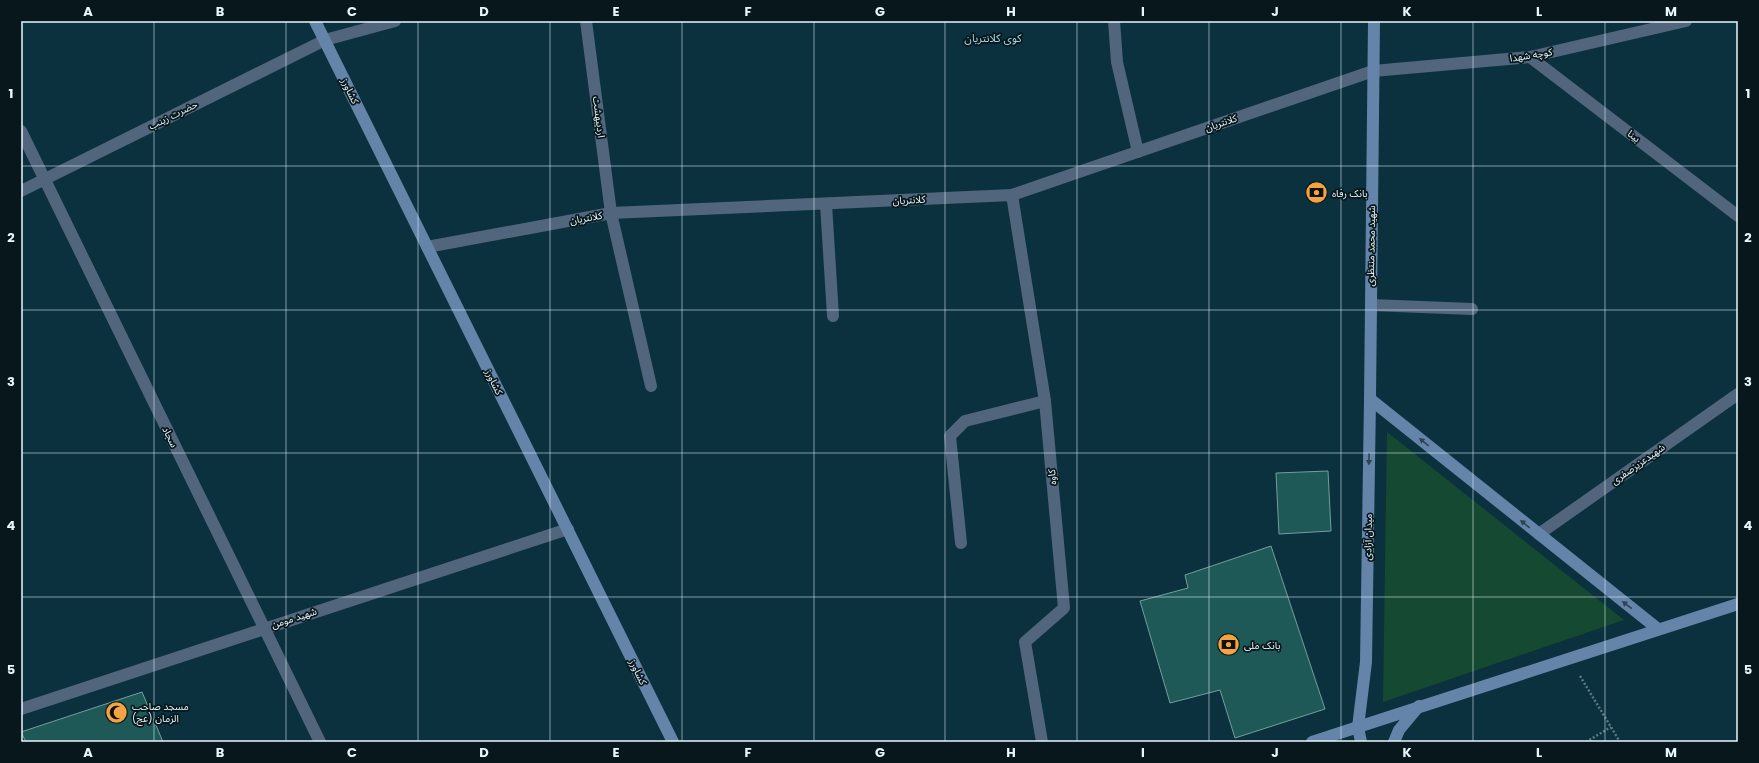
<svg xmlns="http://www.w3.org/2000/svg" width="1759" height="763" viewBox="0 0 1759 763" font-family="Poppins,'Noto Sans Arabic',sans-serif">
	<style>
		.green { fill: #164932 }
		.building { fill: #1f5957; stroke: #739f9d }
		.lines { fill: none; stroke-linecap: round; stroke-linejoin: round }
		.path { stroke: #5b7983; stroke-width: 2.5; stroke-dasharray: 2 2; stroke-linecap: butt }
		.lane { stroke: #51657c; stroke-width: 12 }
		.street { stroke: #51657c; stroke-width: 12 }
		.secondary { stroke: #6584a9; stroke-width: 12 }
		.oneway { fill: #2d4354 }
		.grid { fill: none; stroke: #e7f7fd; stroke-width: 1; stroke-opacity: 0.55 }
		.labels { text-anchor: middle; dominant-baseline: central; stroke-width: 3.5; stroke-linejoin: round; paint-order: stroke }
		.street-label { font-size: 10px; fill: #e7f7fd; stroke: #08171c }
		.poi-label { font-size: 10px; fill: #e7f7fd; stroke: #08171c; text-anchor: start }
		.neighbourhood-label { font-size: 11px; fill: #aed7e6; stroke: #08171c }
		.neatline { fill: none; stroke: #e7f7fd; stroke-width: 1.5 }
		.grid-label { font-size: 13px; text-anchor: middle; font-weight: bold; fill: #e7f7fd }
	</style>
	<rect width="100%" height="100%" fill="#0a313d"/>
	<!-- green -->
	<polygon class="green" points="1387,432 1624,620 1383,702"/>
	<!-- building -->
	<g class="building">
		<polygon points="1328,471 1331,531 1279,534 1276,473"/>
		<polygon points="1271,546 1325,709 1235,738 1220,690 1170,703 1140,601 1188,588 1185,575"/>
		<polygon points="142,692 163,742 26,742 21,732"/>
	</g>
	<g class="lines">
		<!-- path -->
		<g class="path">
			<polyline points="1580,676 1620,742"/>
			<polyline points="1586,742 1611,727"/>
		</g>
		<!-- lane -->
		<g class="lane">
			<polyline points="586,21 611,213 651,386"/>
			<polyline points="1114,21 1117,62 1138,152"/>
			<polyline points="325,40 395,21"/>
			<polyline points="1530,57 1738,216"/>
			<polyline points="1373,71 1530,57 1686,21"/>
			<polyline points="1371,305 1472,309"/>
			<polyline points="1539,534 1738,394"/>
		</g>
		<!-- street -->
		<g class="street">
			<polyline points="21,131 320,742"/>
			<polyline points="21,191 325,40"/>
			<polyline points="1012,195 1045,401 1064,608 1025,642 1042,742"/>
			<polyline points="826,204 833,316"/>
			<polyline points="427,247 611,213 1012,195 1373,71"/>
			<polyline points="961,543 950,436 965,421 1045,401"/>
			<polyline points="21,709 568,529"/>
		</g>
		<!-- secondary -->
		<g class="secondary">
			<polyline points="315,21 673,742"/>
			<polyline points="1370,399 1374,21"/>
			<polyline points="1658,629 1370,399 1366,662 1358,727 1738,604"/>
			<polyline points="1312,742 1358,727 1361,742"/>
			<polyline points="1394,742 1399,730 1419,706"/>
		</g>
	</g>
	<!-- one-way arrows -->
	<defs><path id="oneway-solid" d="M-6-.8H1V-3.2L6.5 0L1 3.2V.8H-6Z"/></defs>
	<g class="oneway">
		<use href="#oneway-solid" transform="translate(1424 442) rotate(-141)"/>
		<use href="#oneway-solid" transform="translate(1369 459) rotate(91)"/>
		<use href="#oneway-solid" transform="translate(1525 524) rotate(-141)"/>
		<use href="#oneway-solid" transform="translate(1627 605) rotate(-142)"/>
	</g>
	<!-- grid -->
	<path class="grid" d="M154,21V742M286,21V742M418,21V742M550,21V742M682,21V742M814,21V742M945,21V742M1077,21V742M1209,21V742M1341,21V742M1473,21V742M1605,21V742M21,166H1738M21,310H1738M21,453H1738M21,597H1738"/>
	<!-- icons -->
	<defs>
		<symbol id="bank-disc" viewBox="-11 -11 22 22"><circle r="9.5" fill="#f3a442" stroke="#08171c"/><path d="M-6-4H6V4H-6ZM0-2.3a2.3 2.3 0 1 0 0 4.6a2.3 2.3 0 1 0 0-4.6Z" fill="#111"/></symbol>
		<symbol id="mosque-disc" viewBox="-11 -11 22 22"><circle r="9.5" fill="#f3a442" stroke="#08171c"/><path d="M3.5-4.9A6 6 0 1 0 3.5 4.9A5 5 0 1 1 3.5-4.9Z" fill="#111"/></symbol>
	</defs>
	<g fill-rule="evenodd">
		<use href="#bank-disc" x="1304" y="180" width="25" height="25"/>
		<use href="#bank-disc" x="1216" y="632" width="25" height="25"/>
		<use href="#mosque-disc" x="104" y="700" width="25" height="25"/>
	</g>
	<g class="labels">
		<!-- street labels -->
		<g class="street-label">
			<text transform="translate(1531 55) rotate(-9)">کوچه شهدا</text>
			<text transform="translate(350 91) rotate(64)">کشاورز</text>
			<text transform="translate(173 115) rotate(-26)">حضرت زینب</text>
			<text transform="translate(599 117) rotate(83)">اردیبهشت</text>
			<text transform="translate(1221 123) rotate(-19)">کلانتریان</text>
			<text transform="translate(1634 136) rotate(37)">بینا</text>
			<text transform="translate(909 200) rotate(-3)">کلانتریان</text>
			<text transform="translate(586 218) rotate(-10)">کلانتریان</text>
			<text transform="translate(1371 246) rotate(-89)">شهید محمد منتظری</text>
			<text transform="translate(494 382) rotate(64)">کشاورز</text>
			<text transform="translate(170 437) rotate(64)">سجاد</text>
			<text transform="translate(1638 464) rotate(-35)">شهیدعزیزصفری</text>
			<text transform="translate(1052 477) rotate(-95)">کاوه</text>
			<text transform="translate(1368 537) rotate(-89)">میدان آزادی</text>
			<text transform="translate(294 618) rotate(-18)">شهید مومن</text>
			<text transform="translate(638 672) rotate(64)">کشاورز</text>
		</g>
		<!-- poi labels -->
		<g class="poi-label">
			<text x="1332" y="193">بانک رفاه</text>
			<text x="1244" y="645">بانک ملی</text>
			<text x="132" y="706">مسجد صاحب<tspan x="132" dy="12">الزمان (عج)</tspan></text>
		</g>
		<!-- neighbourhood labels -->
		<g class="neighbourhood-label">
			<text x="993" y="38">کوی کلانتریان</text>
		</g>
	</g>
	<!-- border -->
	<rect width="1759" height="763" fill="none" stroke="#08171c" stroke-width="44"/>
	<rect x="22" y="22" width="1715" height="719" class="neatline"/>
	<g class="grid-label">
		<text x="88" y="16">A</text>
		<text x="220" y="16">B</text>
		<text x="352" y="16">C</text>
		<text x="484" y="16">D</text>
		<text x="616" y="16">E</text>
		<text x="748" y="16">F</text>
		<text x="880" y="16">G</text>
		<text x="1011" y="16">H</text>
		<text x="1143" y="16">I</text>
		<text x="1275" y="16">J</text>
		<text x="1407" y="16">K</text>
		<text x="1539" y="16">L</text>
		<text x="1671" y="16">M</text>
		<text x="11" y="98">1</text>
		<text x="1748" y="98">1</text>
		<text x="11" y="242">2</text>
		<text x="1748" y="242">2</text>
		<text x="11" y="386">3</text>
		<text x="1748" y="386">3</text>
		<text x="11" y="530">4</text>
		<text x="1748" y="530">4</text>
		<text x="11" y="674">5</text>
		<text x="1748" y="674">5</text>
		<text x="88" y="757">A</text>
		<text x="220" y="757">B</text>
		<text x="352" y="757">C</text>
		<text x="484" y="757">D</text>
		<text x="616" y="757">E</text>
		<text x="748" y="757">F</text>
		<text x="880" y="757">G</text>
		<text x="1011" y="757">H</text>
		<text x="1143" y="757">I</text>
		<text x="1275" y="757">J</text>
		<text x="1407" y="757">K</text>
		<text x="1539" y="757">L</text>
		<text x="1671" y="757">M</text>
	</g>
</svg>
